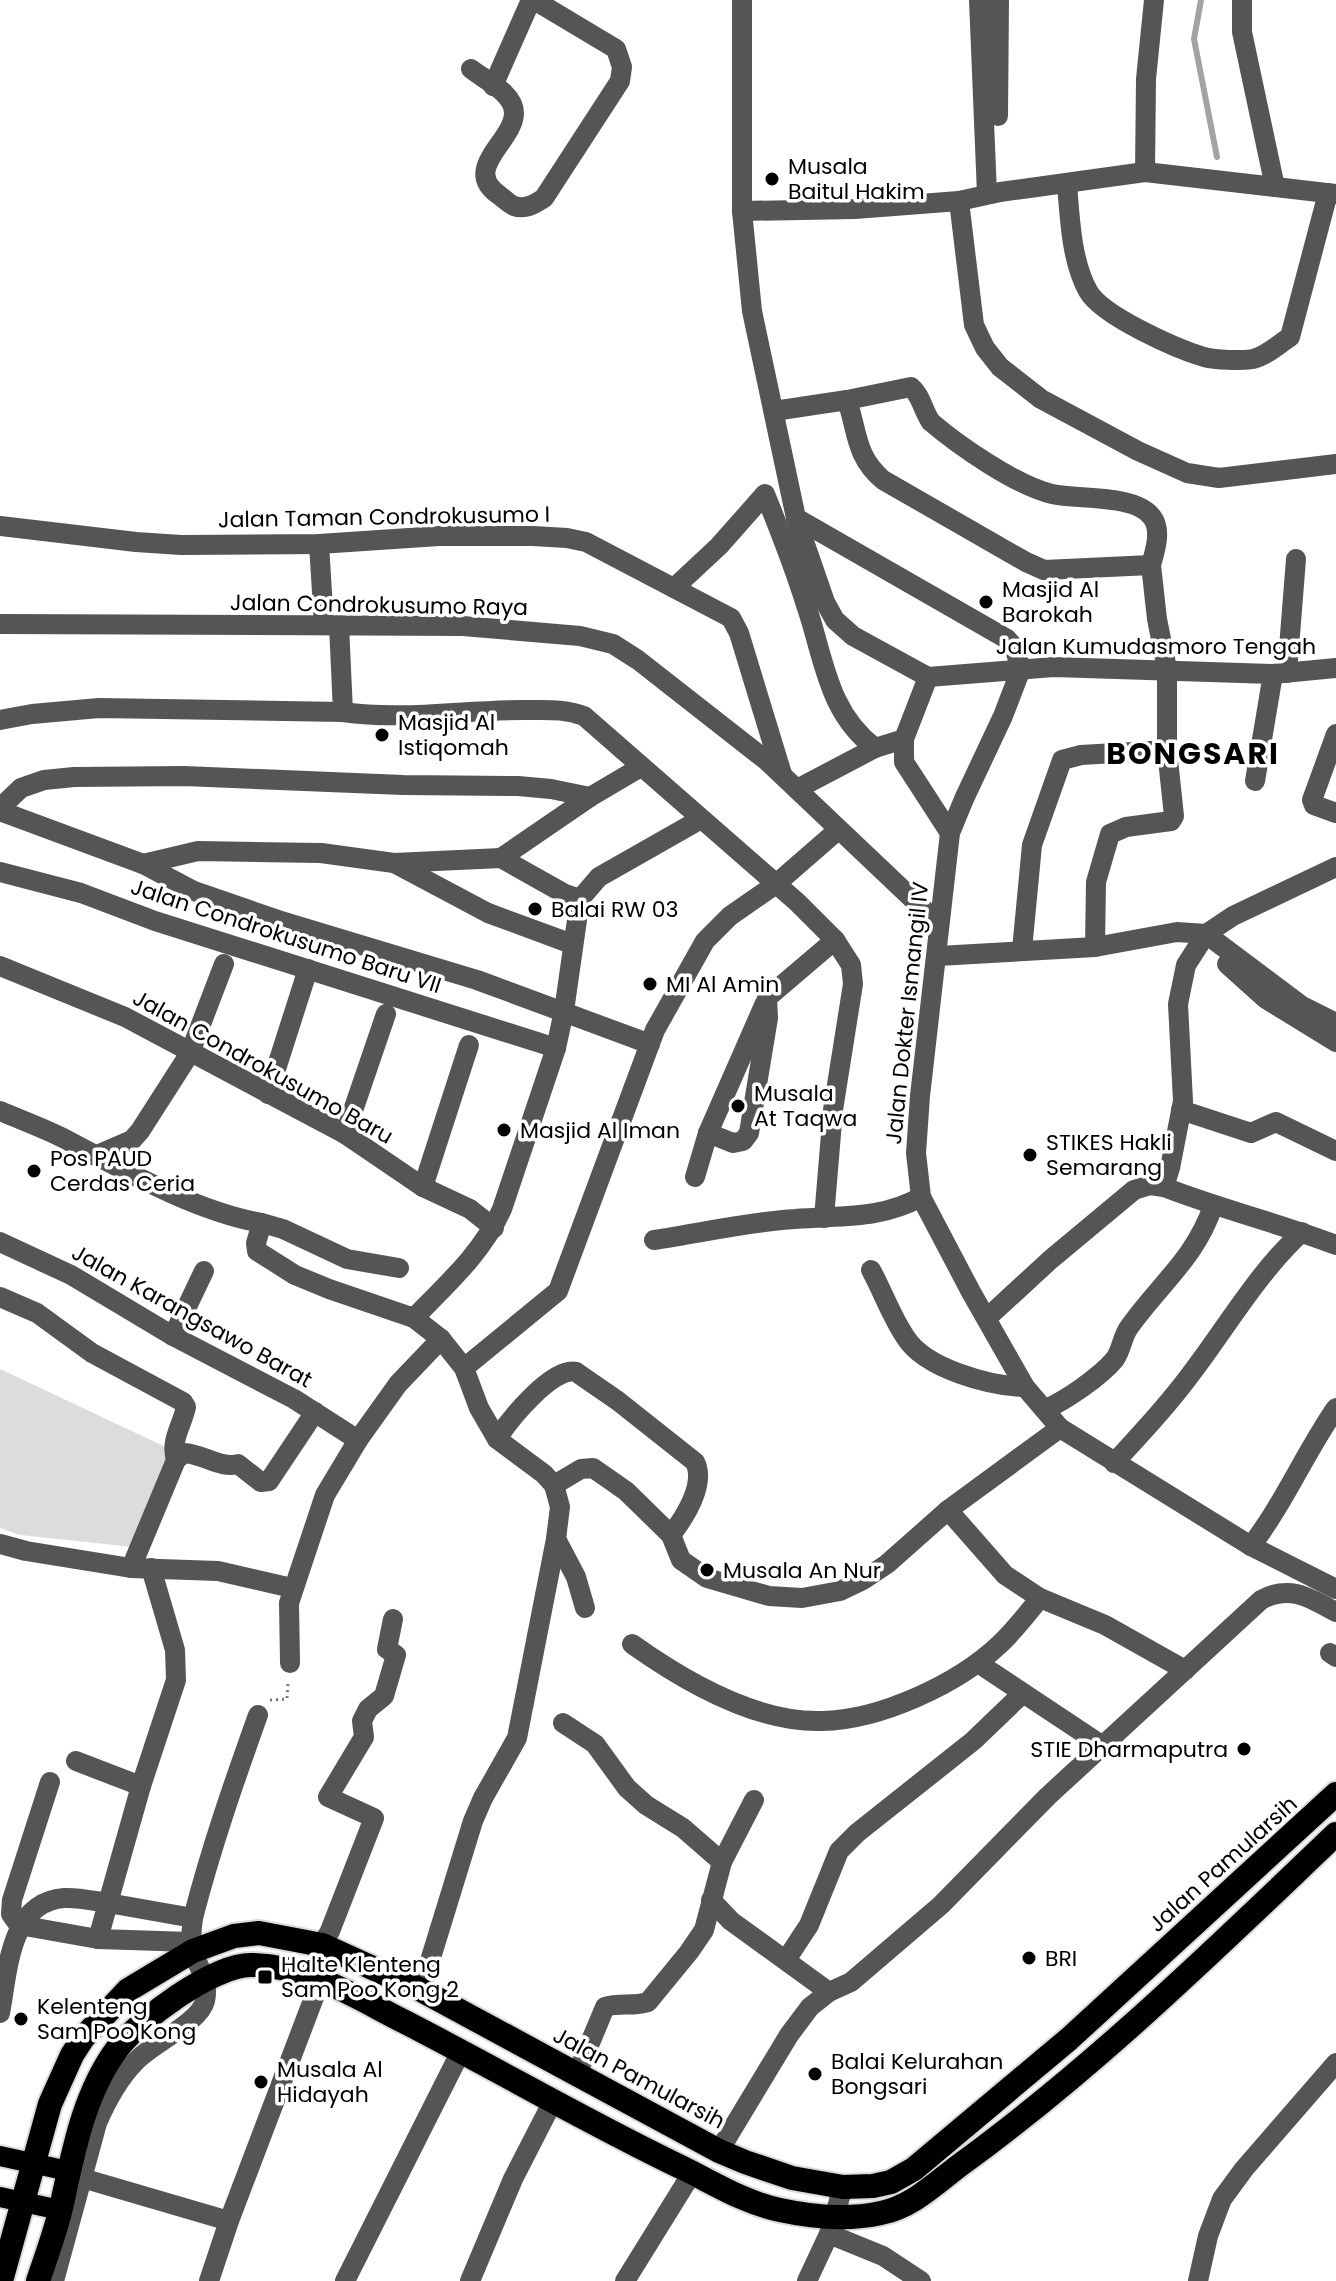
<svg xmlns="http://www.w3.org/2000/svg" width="1336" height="2281" viewBox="0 0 1336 2281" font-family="Poppins,sans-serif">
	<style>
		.green { fill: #dcdcdc }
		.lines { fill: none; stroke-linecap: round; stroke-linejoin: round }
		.stream { stroke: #a3a3a3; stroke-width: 6 }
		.major-casing { stroke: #dbdbdb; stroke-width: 24 }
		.highway-casing { stroke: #dbdbdb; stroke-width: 28 }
		.path { stroke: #777; stroke-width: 3; stroke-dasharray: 2 4; stroke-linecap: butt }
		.minor { stroke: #555; stroke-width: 20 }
		.major { stroke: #000; stroke-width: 20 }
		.highway { stroke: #000; stroke-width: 24 }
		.poi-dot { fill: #000; stroke: #fff; stroke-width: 3 }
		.labels { text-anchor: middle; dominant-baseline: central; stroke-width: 7; stroke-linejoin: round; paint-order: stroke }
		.poi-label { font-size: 22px; fill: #000; stroke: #fff; text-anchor: start }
		.street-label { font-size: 22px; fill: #000; stroke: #fff }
		.district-label { font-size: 30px; font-weight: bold; letter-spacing: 2px; fill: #000; stroke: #fff }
	</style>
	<rect width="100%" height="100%" fill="#fff"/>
	<!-- green -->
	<polygon class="green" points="0,1369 172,1450 133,1547 20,1535 0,1528"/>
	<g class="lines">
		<!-- stream -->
		<polyline class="stream" points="1201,0 1194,39 1217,157"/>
		<defs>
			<g id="major">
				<polyline points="0,2156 68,2171"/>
				<polyline points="0,2197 60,2210"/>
			</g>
			<g id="highway">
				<polyline points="1,2281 50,2104 72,2055 83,2038 128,1990 193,1951 234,1936 259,1933 322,1945 421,1990 719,2151 745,2162 792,2178 843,2187 873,2186 891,2182 914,2169 1069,2039 1336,1794"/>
				<path d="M38,2281C46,2257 55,2233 61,2208C73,2154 83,2095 117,2049C140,2019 213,1965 251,1965C306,1965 354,1996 401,2020C497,2069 590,2124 687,2170C717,2185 746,2203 780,2210C812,2217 849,2220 881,2213C912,2207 936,2183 960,2165C1095,2067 1215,1949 1336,1834"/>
			</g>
		</defs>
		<!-- major casing -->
		<use href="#major" class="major-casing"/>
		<!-- highway casing -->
		<use href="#highway" class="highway-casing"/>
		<!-- path -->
		<polyline class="path" points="270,1700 287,1699 288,1683"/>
		<!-- minor -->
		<g class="minor">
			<polyline points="742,0 742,211 752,311 796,518 825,602 835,620 853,636 928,677"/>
			<polyline points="979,0 987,194"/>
			<polyline points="1242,0 1242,32 1275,187"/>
			<path d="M471,69C485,80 514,93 514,113C514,141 461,169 499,195C503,198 509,204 514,206C525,210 535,204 544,198L620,81L622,67L616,49L534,0"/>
			<polyline points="493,86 531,0"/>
			<polyline points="998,116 999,0"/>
			<polyline points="1145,172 1146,79 1154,0"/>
			<path d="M1067,184C1070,218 1071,260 1088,291C1102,316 1177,349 1204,357C1216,360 1241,361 1253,359C1266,356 1279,344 1290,337L1328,193"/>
			<polyline points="959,201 974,325 985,348 1000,367 1041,399 1138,451 1187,473 1219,478 1336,464"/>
			<polyline points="742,211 855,209 959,201 1000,192 1145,172 1336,194"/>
			<path d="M847,400L911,387C921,395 923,411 931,422C959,446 1017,486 1052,494C1078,500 1135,494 1152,517C1162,530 1155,551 1151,565"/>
			<path d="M774,411L847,400C858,433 855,456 883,480L1026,562L1044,570L1151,565L1157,619L1167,669V750L1174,816L1171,821L1126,827L1110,834L1096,882L1095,947"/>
			<polyline points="796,518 1007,639 1014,647 1021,669 1003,716 964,799 950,833 920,1096 916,1153 921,1197 971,1292 1025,1387 1060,1428 1251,1546 1336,1589"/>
			<polyline points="0,526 136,542 181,545 319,544 439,536 533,536 567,538 586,542 731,618 739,633 782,774"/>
			<polyline points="319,544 324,625"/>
			<path d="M674,588L719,546L765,494C780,531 794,567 806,605C824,657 827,712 875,748"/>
			<polyline points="0,624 463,626 580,636 613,644 638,660 767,761 939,924"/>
			<polyline points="339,625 343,712"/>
			<polyline points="1287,673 1296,559"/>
			<polyline points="928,677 1054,667 1273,674 1336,668"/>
			<polyline points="928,677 904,739 904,762 950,833"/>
			<path d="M0,720L32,714L99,708L343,712C405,721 468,709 529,710C549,710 566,709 584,716L797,902L835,940L851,965L853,984L833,1110L824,1218"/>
			<polyline points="1336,734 1312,800 1314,805 1336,813"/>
			<polyline points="1255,781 1273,674"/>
			<polyline points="797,789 875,748 904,739"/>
			<polyline points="0,808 21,788 44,780 74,777 184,776 403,785 518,786 551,789 590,797"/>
			<polyline points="0,811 143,864 194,891 278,920 477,980 650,1044"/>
			<polyline points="501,858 590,797 641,767"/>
			<polyline points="501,858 565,894 580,899"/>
			<polyline points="394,863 488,913 572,944"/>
			<polyline points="143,864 198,851 321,853 394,863 501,858"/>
			<polyline points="0,872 81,893 155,921 556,1048"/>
			<polyline points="1022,950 1032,845 1062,760 1081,755 1167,750"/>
			<polyline points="938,956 1095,947 1177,932 1206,934 1302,1006 1336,1023"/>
			<polyline points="1227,964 1266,999 1336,1042"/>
			<polyline points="0,966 125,1017 345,1134 423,1187 470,1209 494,1228"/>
			<polyline points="268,1094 308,969"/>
			<polyline points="1181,1110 1251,1133 1276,1122 1336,1151"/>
			<path d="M0,1111C21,1120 43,1128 63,1138C124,1170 194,1211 262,1223L256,1243L257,1251L295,1275L329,1289L414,1318L441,1339L464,1368L479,1408L497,1439L544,1474L554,1485L560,1507L556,1539L517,1738L483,1798L473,1821L421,1990"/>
			<polyline points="708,1133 733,1143 743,1141 749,1133 768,1018 767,998 835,940"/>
			<polyline points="345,1134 386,1014"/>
			<polyline points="95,1156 132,1140 140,1131 190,1053 224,964"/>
			<polyline points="695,1177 708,1133 765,1003"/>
			<polyline points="423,1187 469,1045"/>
			<path d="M1164,1187C1220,1209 1279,1223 1336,1245"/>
			<polyline points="262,1223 283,1229 347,1259 399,1268"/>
			<path d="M654,1240C701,1233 748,1222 795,1219C841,1215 879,1220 921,1197"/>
			<polyline points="0,1242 71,1275 173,1336 294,1399 358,1440"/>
			<path d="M871,1270C883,1292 892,1318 906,1338C926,1369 990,1386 1025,1387"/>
			<path d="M0,1297L37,1313L92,1353L183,1402L186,1407C182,1426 170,1440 176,1460"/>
			<path d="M414,1318C447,1284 483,1252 502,1209L556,1048L564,1011L580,899L599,877L701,819"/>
			<polyline points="987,1318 1050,1260 1134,1190 1150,1185 1164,1187 1170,1168 1183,1101 1178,1004 1186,965 1206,934 1233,916 1336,867"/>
			<polyline points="173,1336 204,1271"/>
			<polyline points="464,1368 558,1291 655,1030 705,941 730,916 776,884 838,830"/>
			<path d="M1046,1409C1066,1400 1100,1377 1115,1359C1122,1349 1122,1336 1130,1326C1160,1284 1196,1257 1213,1206"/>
			<path d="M497,1439C509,1420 553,1366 576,1372L618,1401L695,1462C706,1484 685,1517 671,1535"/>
			<path d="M1114,1463C1135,1440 1157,1417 1176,1393C1219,1341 1252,1278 1302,1232"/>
			<polyline points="554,1485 581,1469 593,1468 626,1491 671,1535 681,1560 707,1578 769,1596 802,1598 840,1591 863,1580 887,1564 948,1510 1060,1428"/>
			<polyline points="948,1510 1005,1575 1040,1598 1105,1625 1185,1670"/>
			<polyline points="556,1539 576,1577 585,1608"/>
			<polyline points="0,1544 26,1551 131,1568 218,1571 292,1588"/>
			<path d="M1251,1546C1284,1503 1305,1453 1336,1408"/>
			<path d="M131,1568L176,1460L184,1453C203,1454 221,1469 238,1464L261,1482L269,1481L315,1412"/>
			<path d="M632,1644C684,1681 756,1723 822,1721C880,1720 958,1684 1000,1644C1015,1630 1027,1614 1040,1598"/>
			<polyline points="1330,1653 1336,1657"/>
			<polyline points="290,1663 289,1603 325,1495 358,1440 398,1384 441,1339"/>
			<polyline points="978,1663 1103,1746"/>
			<polyline points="563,1723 595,1744 627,1788 646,1805 683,1828 722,1862"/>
			<polyline points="76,1761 141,1786"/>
			<polyline points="50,1782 12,1900 11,1914 19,1925 98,1939 191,1942"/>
			<polyline points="711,1900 731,1921 829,1992"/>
			<path d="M193,1918C211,1848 234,1782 258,1715"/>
			<polyline points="322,1945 330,1931 374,1818 328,1797 364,1737 362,1721 368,1709 384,1696 396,1655 387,1649 393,1619"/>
			<polyline points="786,1960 809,1925 839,1851 857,1833 973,1741 1022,1694"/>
			<path d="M0,2013C8,1972 9,1902 64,1898C78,1897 94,1901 108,1903L98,1939"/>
			<path d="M577,2074L605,2007C619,2002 634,2007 648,2002L689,1952L704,1930L722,1862L754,1800"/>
			<path d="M719,2151L789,2035L810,2007L829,1992L851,1982L941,1905L1048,1796L1261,1600C1290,1584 1310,1598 1336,1612"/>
			<polyline points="82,2178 229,2221"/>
			<polyline points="829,2234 883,2256 921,2281"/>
			<path d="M54,2281L97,2123C107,2100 118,2079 136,2061C152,2044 200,2022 205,2001C210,1978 197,1968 192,1948C190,1939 192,1927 193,1918L108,1903L141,1786L176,1680L175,1650L151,1568"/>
			<polyline points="209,2281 229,2221 321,1979"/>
			<polyline points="345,2281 461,2051"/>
			<polyline points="470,2281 513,2179 553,2101"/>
			<polyline points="625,2281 692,2173"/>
			<polyline points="807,2281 829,2234 843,2187"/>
			<polyline points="1198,2281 1208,2236 1222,2199 1244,2169 1336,2063"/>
		</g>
		<!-- major -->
		<use href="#major" class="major"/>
		<!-- highway -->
		<use href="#highway" class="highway"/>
	</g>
	<!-- markers -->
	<g class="poi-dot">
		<circle cx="772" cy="179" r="8"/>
		<circle cx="986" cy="602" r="8"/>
		<circle cx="382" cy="735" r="8"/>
		<circle cx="535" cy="909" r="8"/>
		<circle cx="650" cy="984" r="8"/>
		<circle cx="738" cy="1106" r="8"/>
		<circle cx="504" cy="1130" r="8"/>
		<circle cx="1030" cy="1155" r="8"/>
		<circle cx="34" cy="1171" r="8"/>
		<circle cx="707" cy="1570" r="8"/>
		<circle cx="1244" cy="1749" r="8"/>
		<circle cx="1029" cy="1958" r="8"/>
		<rect x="257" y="1969" width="16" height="16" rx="4"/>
		<circle cx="21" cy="2019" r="8"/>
		<circle cx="815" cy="2074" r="8"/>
		<circle cx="261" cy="2082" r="8"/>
	</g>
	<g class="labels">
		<!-- poi labels -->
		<g class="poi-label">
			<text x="788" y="166">Musala<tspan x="788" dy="25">Baitul Hakim</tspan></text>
			<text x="1002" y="589">Masjid Al<tspan x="1002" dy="25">Barokah</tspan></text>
			<text x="398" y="722">Masjid Al<tspan x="398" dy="25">Istiqomah</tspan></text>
			<text x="551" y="909">Balai RW 03</text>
			<text x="666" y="984">MI Al Amin</text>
			<text x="754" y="1093">Musala<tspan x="754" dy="25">At Taqwa</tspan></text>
			<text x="520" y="1130">Masjid Al Iman</text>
			<text x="1046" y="1142">STIKES Hakli<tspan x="1046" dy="25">Semarang</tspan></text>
			<text x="50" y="1158">Pos PAUD<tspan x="50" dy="25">Cerdas Ceria</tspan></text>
			<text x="723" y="1570">Musala An Nur</text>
			<text x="1228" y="1749" text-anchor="end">STIE Dharmaputra</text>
			<text x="1045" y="1958">BRI</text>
			<text x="281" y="1964">Halte Klenteng<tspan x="281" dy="25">Sam Poo Kong 2</tspan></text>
			<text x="37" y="2006">Kelenteng<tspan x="37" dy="25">Sam Poo Kong</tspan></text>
			<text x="831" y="2061">Balai Kelurahan<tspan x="831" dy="25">Bongsari</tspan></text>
			<text x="277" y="2069">Musala Al<tspan x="277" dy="25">Hidayah</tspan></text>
		</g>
		<!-- street labels -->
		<g class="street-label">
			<text transform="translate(384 517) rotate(-1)">Jalan Taman Condrokusumo I</text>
			<text transform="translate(379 605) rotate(1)">Jalan Condrokusumo Raya</text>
			<text x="1156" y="646">Jalan Kumudasmoro Tengah</text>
			<text transform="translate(286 936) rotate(18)">Jalan Condrokusumo Baru VII</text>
			<text transform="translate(907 1013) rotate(-84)">Jalan Dokter Ismangil IV</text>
			<text transform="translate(263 1067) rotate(29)">Jalan Condrokusumo Baru</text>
			<text transform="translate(192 1316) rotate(29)">Jalan Karangsawo Barat</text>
			<text transform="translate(1223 1864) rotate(-42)">Jalan Pamularsih</text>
			<text transform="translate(639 2078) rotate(28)">Jalan Pamularsih</text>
		</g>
		<!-- district labels -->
		<g class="district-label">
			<text x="1193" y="753">BONGSARI</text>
		</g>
	</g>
</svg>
